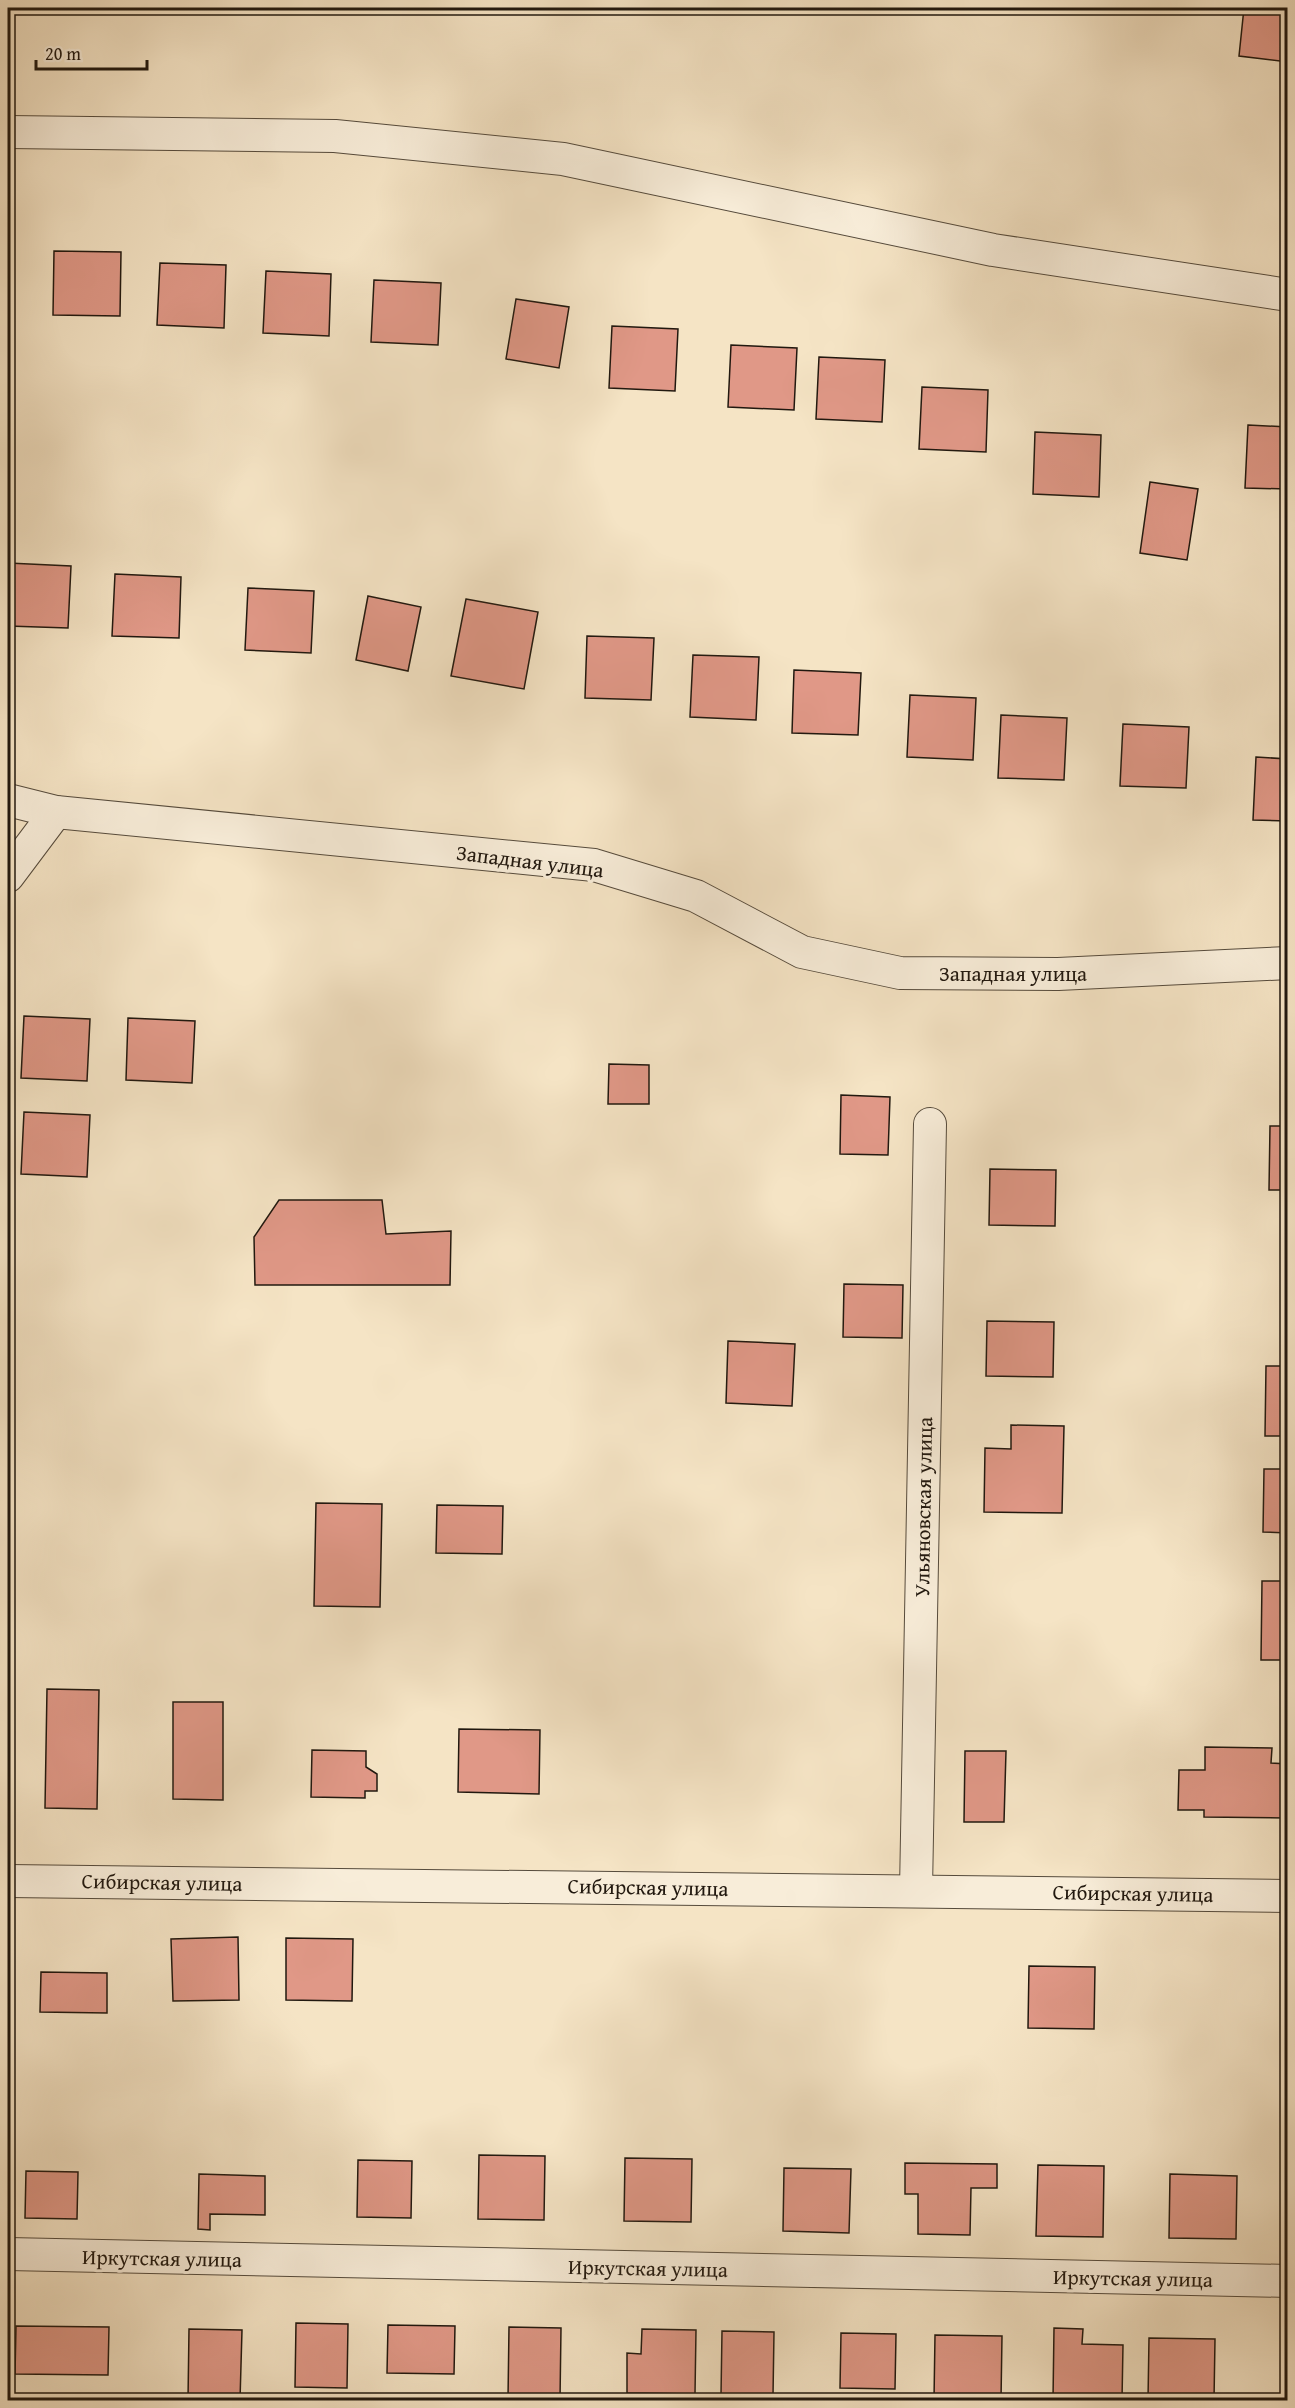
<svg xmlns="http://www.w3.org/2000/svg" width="1295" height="2408" viewBox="0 0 1295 2408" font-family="'Gentium Book Plus',serif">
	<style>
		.building { fill: #e09887; stroke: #21180f; stroke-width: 1.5 }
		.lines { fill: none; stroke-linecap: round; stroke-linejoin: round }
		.minor-casing { stroke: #564b3c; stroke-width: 34 }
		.minor { stroke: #f8edd9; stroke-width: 32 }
		.labels { text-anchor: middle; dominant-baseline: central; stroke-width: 6; stroke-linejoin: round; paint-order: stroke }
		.street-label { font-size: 21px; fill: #21180f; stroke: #f8edd9 }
	</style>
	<rect width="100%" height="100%" fill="#f5e4c5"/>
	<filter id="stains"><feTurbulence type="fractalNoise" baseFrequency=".00333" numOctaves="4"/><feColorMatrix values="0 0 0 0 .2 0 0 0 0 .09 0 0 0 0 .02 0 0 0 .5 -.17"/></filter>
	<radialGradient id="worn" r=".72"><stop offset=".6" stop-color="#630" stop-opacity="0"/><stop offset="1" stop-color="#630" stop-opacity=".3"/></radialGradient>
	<!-- building -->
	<g class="building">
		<polygon points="1244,8 1288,8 1288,62 1239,56"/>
		<polygon points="8,248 11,248 10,314 8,314"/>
		<polygon points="54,251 121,252 120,316 53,315"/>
		<polygon points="160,263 226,265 224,328 157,325"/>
		<polygon points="266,271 331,274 329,336 263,333"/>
		<polygon points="374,280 441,283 438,345 371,342"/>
		<polygon points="516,299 569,307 559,368 506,359"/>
		<polygon points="612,326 678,329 675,391 609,388"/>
		<polygon points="731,345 797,348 794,410 728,407"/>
		<polygon points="819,357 885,360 882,422 816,419"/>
		<polygon points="922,387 988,390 986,452 919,449"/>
		<polygon points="1248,425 1288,427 1288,489 1245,488"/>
		<polygon points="1035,432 1101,435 1099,497 1033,494"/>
		<polygon points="1150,482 1198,489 1187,560 1140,553"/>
		<polygon points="8,563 71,566 68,628 8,626"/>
		<polygon points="115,574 181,577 179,638 112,636"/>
		<polygon points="248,588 314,591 311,653 245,650"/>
		<polygon points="368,596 421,607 408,671 356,660"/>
		<polygon points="466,599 538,612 524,689 451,676"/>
		<polygon points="587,636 654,638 651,700 585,698"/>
		<polygon points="693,655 759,657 756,720 690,717"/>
		<polygon points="794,670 861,673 858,735 792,733"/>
		<polygon points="910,695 976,698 973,760 907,757"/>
		<polygon points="1001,715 1067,718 1064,780 998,778"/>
		<polygon points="1123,724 1189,727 1186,788 1120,786"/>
		<polygon points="1256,757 1288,759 1288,821 1253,820"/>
		<polygon points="24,1016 90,1019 87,1081 21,1078"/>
		<polygon points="128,1018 195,1021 192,1083 126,1080"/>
		<polygon points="609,1064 649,1065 649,1104 608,1104"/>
		<polygon points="841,1095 890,1097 888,1155 840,1154"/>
		<polygon points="24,1112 90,1115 87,1177 21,1174"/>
		<polygon points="1270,1126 1288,1126 1288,1190 1269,1190"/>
		<polygon points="990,1169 1056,1170 1055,1226 989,1225"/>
		<polygon points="279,1200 382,1200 386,1234 451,1231 450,1285 255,1285 254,1237"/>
		<polygon points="844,1284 903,1285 902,1338 843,1337"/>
		<polygon points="987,1321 1054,1322 1053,1377 986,1376"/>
		<polygon points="728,1341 795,1344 792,1406 726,1403"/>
		<polygon points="1266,1366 1288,1366 1288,1436 1265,1436"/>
		<polygon points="1011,1425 1064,1426 1062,1513 984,1512 985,1448 1011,1449"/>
		<polygon points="1264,1469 1288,1469 1288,1533 1263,1532"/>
		<polygon points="316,1503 382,1504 380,1607 314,1606"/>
		<polygon points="437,1505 503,1506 502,1554 436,1553"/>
		<polygon points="1262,1581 1288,1581 1287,1660 1261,1660"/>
		<polygon points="47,1689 99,1690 97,1809 45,1808"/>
		<polygon points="173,1702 223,1702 223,1800 173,1799"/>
		<polygon points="459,1729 540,1730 539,1794 458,1792"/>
		<polygon points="1205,1747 1272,1748 1271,1763 1288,1764 1288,1796 1284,1796 1284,1818 1204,1817 1204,1810 1178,1810 1179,1770 1205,1770"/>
		<polygon points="312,1750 366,1751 366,1767 377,1774 377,1791 365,1791 365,1798 311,1797"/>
		<polygon points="965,1751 1006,1751 1004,1822 964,1822"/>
		<polygon points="238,1937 239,2000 173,2001 171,1939"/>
		<polygon points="286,1938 353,1939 352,2001 286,2000"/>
		<polygon points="1029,1966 1095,1967 1094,2029 1028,2028"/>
		<polygon points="41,1972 107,1973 107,2013 40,2012"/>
		<polygon points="479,2155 545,2156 544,2220 478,2219"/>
		<polygon points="625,2158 692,2159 691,2222 624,2221"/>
		<polygon points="358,2160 412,2161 411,2218 357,2217"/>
		<polygon points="905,2163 997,2164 997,2188 971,2188 970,2235 918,2234 918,2194 905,2194"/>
		<polygon points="1038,2165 1104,2166 1103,2237 1036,2236"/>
		<polygon points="784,2168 851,2169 849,2233 783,2231"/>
		<polygon points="26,2171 78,2172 77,2219 25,2218"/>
		<polygon points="199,2174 265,2176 265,2215 210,2214 210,2230 198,2229"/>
		<polygon points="1170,2174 1237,2176 1236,2239 1169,2238"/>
		<polygon points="296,2323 348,2324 347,2388 295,2387"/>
		<polygon points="388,2325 455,2326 454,2374 387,2373"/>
		<polygon points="16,2326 109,2327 108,2375 15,2374"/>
		<polygon points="509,2327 561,2328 560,2400 508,2399"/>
		<polygon points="1054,2328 1083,2329 1082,2344 1123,2345 1122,2400 1053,2400"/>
		<polygon points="189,2329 242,2330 240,2400 188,2400"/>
		<polygon points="642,2329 696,2330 695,2394 627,2393 627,2353 641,2354"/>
		<polygon points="722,2331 774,2332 773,2396 721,2395"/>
		<polygon points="841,2333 896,2334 895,2389 840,2388"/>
		<polygon points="935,2335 1002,2336 1001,2400 934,2400"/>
		<polygon points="1149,2338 1215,2339 1214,2400 1148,2400"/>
	</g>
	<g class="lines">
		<defs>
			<g id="minor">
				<polyline points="8,132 335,136 563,159 993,250 1288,295"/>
				<polyline points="8,800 56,812 594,865 696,896 802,952 900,973 1058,974 1288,963"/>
				<polyline points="8,876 56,812"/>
				<polyline points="8,1881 1288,1896"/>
				<polyline points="916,1890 930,1124"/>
				<polyline points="8,2254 1288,2281"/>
			</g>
		</defs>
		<!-- minor casing -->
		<use href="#minor" class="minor-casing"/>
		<!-- minor -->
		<use href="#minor" class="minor"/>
	</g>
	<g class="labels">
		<!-- street labels -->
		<g class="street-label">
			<text transform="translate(530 861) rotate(7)">Западная улица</text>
			<text x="1013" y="973">Западная улица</text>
			<text transform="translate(923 1507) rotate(-89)">Ульяновская улица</text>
			<text transform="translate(162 1882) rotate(1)">Сибирская улица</text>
			<text transform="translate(648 1887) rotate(1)">Сибирская улица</text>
			<text transform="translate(1133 1893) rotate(1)">Сибирская улица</text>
			<text transform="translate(162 2258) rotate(1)">Иркутская улица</text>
			<text transform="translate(648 2268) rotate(1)">Иркутская улица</text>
			<text transform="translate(1133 2278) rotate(1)">Иркутская улица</text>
		</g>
	</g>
	<!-- margin -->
	<rect width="1295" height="2408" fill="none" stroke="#f5e4c5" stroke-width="30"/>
	<rect x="9" y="9" width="1277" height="2390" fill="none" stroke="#21180f" stroke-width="3"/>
	<rect x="15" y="15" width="1265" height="2378" fill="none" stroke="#21180f" stroke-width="1.5"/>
	<!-- scale -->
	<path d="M36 60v9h111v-9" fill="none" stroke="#21180f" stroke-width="3"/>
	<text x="45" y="60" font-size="18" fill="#21180f" stroke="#f8edd9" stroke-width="4.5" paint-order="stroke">20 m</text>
	<rect width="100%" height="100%" filter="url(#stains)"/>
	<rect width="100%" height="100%" fill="url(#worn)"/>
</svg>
